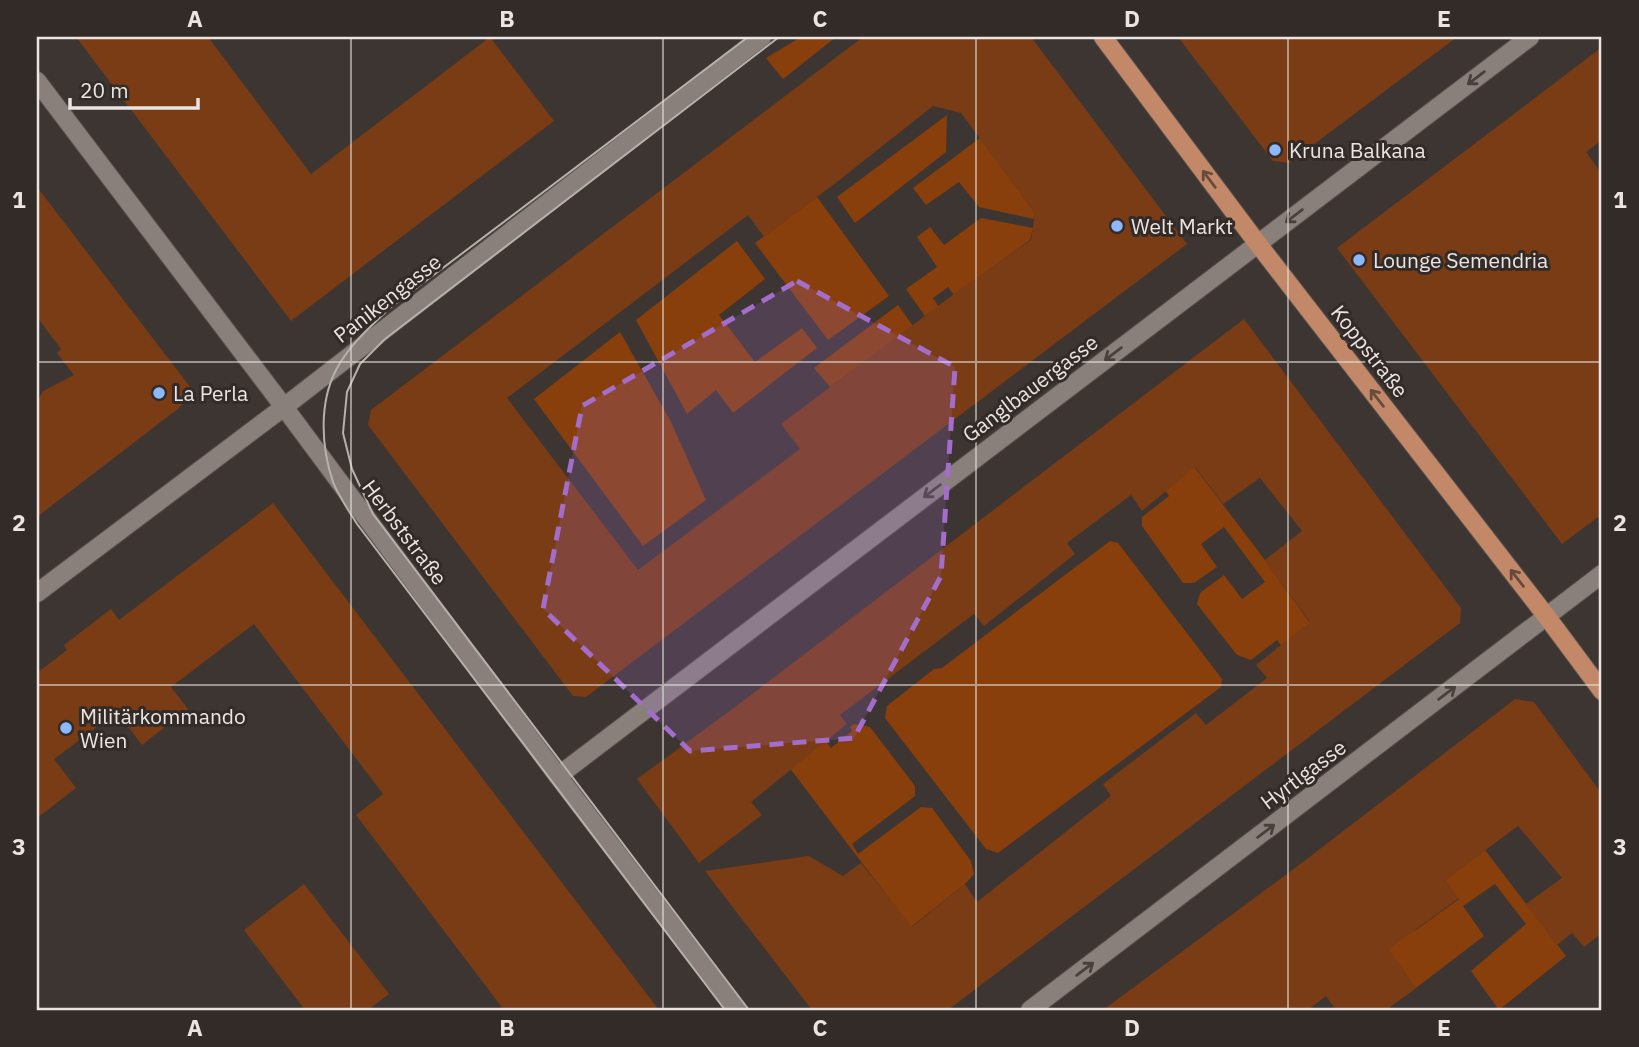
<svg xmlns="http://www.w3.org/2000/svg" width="1639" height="1047" viewBox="0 0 1639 1047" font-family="'IBM Plex Sans',sans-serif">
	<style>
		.green { fill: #893f0b }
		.building { fill: #7a3c14; fill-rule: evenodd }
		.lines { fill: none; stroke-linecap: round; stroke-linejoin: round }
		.minor-casing { stroke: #57514d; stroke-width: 20 }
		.major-casing { stroke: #57514d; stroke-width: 20 }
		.minor { stroke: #89807b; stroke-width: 18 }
		.major { stroke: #c28868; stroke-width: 18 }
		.tram { stroke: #b7b1ae; stroke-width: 2 }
		.oneway { stroke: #48403c }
		.oneway2 { stroke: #654c3e }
		.marked { fill: #a26dcb; fill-opacity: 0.2; stroke: #a26dcb; stroke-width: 5; stroke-dasharray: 14 9; stroke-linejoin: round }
		.grid { fill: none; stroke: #eae5e2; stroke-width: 2; stroke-opacity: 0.55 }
		.poi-dot { fill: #8db9fc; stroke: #332b27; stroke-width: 2.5 }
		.labels { text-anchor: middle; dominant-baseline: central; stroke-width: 6; stroke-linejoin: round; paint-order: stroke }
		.poi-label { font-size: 21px; fill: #eae5e2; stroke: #332b27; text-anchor: start }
		.street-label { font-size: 21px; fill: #eae5e2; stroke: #332b27 }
		.neatline { fill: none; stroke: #eae5e2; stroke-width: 2.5 }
		.grid-label { font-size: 23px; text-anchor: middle; font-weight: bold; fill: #eae5e2 }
	</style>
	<rect width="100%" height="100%" fill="#3d3531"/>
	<!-- green -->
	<g class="green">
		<polygon points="801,37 836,37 783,79 766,58"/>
		<polygon points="947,115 946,152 855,223 837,197"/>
		<polygon points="980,138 1035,213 1034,219 979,207 959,182 926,205 913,188"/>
		<polygon points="817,197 889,296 828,340 755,243"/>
		<polygon points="981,218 1033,228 1030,240 954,295 948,287 933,298 939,307 925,316 906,289 937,267 917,237 930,227 944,245"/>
		<polygon points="737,241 765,279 719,315 755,362 802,328 817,348 733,413 716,390 687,414 636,320"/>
		<polygon points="898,305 913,326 830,387 814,368"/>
		<polygon points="620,332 671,422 706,500 643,546 534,399"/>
		<polygon points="1189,460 1265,560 1320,637 1292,660 1277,640 1251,660 1237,655 1197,604 1200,593 1224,575 1242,599 1265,582 1224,527 1201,544 1217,567 1194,583 1183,583 1142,526 1142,517 1169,496 1159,482"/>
		<polygon points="1110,541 1118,543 1222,679 1221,687 998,853 986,849 885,718 887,706 934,669 942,668"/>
		<polygon points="854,724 870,727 915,786 915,796 852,844 858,854 921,807 932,808 971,861 974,874 965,884 911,927 782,758 818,731 831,748 852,731 850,727"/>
		<polygon points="1485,850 1566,956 1499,1010 1471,971 1526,924 1495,884 1463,906 1484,936 1404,997 1365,944 1416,930 1459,899 1445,880"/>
	</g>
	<!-- building -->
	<g class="building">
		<polygon points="76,37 208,37 311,174 490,37 554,121 291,321"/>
		<path d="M863,37H1031L1187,244L586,697L573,696L368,425L371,410ZM933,106L961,113L1035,213L1031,240L954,294L781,424L800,449L638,570L507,398L748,215L764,237L842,178Z"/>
		<polygon points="1178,37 1457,37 1289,163 1273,161"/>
		<polygon points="1602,47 1602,140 1586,152 1602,174 1602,514 1562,544 1337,248"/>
		<polygon points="37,187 194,392 179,408 37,517 37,402 43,391 74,375 57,353 61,349 37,317"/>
		<polygon points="1244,319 1461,608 1460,623 948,1010 812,1010 705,871 809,856 843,876 861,863 912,927 965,884 977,902 1111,796 1103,784 1196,713 1206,725 1267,678 1256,665 1310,622 1265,560 1302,531 1260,478 1223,504 1195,467 1142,511 1131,495 1067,543 1075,554 984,626 974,614 840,715 847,724 751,802 762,815 699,863 637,779 739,704"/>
		<polygon points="273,503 659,1010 504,1010 356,815 383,794 254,624 171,687 188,709 142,745 117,712 54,759 76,788 37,818 37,673 67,650 64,645 111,609 119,620"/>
		<polygon points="1515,699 1534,702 1602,794 1602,933 1584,947 1572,933 1557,945 1526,904 1562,878 1518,826 1445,880 1459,898 1389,949 1416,988 1386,1010 1336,1010 1326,996 1308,1010 1103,1010 1303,862"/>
		<polygon points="304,884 389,994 368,1010 305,1010 244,930"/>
	</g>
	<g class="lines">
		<defs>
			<g id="minor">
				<polyline points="37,81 284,407 558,776 737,1010"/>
				<polyline points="37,593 284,407 762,37"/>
				<polyline points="558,776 1530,37"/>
				<polyline points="1030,1010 1602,574"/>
			</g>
			<polyline id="major" points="1103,37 1258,244 1547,617 1602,691"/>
		</defs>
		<!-- minor casing -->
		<use href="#minor" class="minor-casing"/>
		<!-- major casing -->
		<use href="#major" class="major-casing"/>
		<!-- minor -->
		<use href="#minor" class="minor"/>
		<!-- major -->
		<use href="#major" class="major"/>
		<!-- tram -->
		<g class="tram">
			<path d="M725,1010L357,524C349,511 339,497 333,482C321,447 319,403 336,370C349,345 370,327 390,308L748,37"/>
			<polyline points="749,1010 373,514 352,469 343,433 347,392 360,364 385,339 779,37"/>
		</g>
	</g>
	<!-- one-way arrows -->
	<defs><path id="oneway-shaft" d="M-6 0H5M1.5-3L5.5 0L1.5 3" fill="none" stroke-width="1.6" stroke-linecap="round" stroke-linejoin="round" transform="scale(1.75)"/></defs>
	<g class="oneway">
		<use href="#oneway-shaft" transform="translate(1476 78) rotate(143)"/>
		<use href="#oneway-shaft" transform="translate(1294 216) rotate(143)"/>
		<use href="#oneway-shaft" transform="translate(1113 354) rotate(143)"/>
		<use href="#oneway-shaft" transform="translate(932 491) rotate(143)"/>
		<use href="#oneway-shaft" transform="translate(1447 693) rotate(-37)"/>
		<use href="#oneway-shaft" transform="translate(1266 831) rotate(-37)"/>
		<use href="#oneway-shaft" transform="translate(1085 969) rotate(-37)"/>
	</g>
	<g class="oneway2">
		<use href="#oneway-shaft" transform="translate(1209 179) rotate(-127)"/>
		<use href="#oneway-shaft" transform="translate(1377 398) rotate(-128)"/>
		<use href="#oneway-shaft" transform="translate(1517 578) rotate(-128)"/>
	</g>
	<!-- marked area -->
	<path class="marked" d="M797,281L955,367L941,576L854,738L690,751L543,609L582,406Z"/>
	<!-- grid -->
	<path class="grid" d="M351,37V1010M663,37V1010M976,37V1010M1288,37V1010M37,362H1602M37,685H1602"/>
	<!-- markers -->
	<g class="poi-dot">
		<circle cx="1275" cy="150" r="7"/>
		<circle cx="1117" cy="226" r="7"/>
		<circle cx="1359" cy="260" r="7"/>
		<circle cx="159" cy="393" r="7"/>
		<circle cx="66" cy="728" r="7"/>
	</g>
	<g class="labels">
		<!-- poi labels -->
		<g class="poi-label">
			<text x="1289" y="150">Kruna Balkana</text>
			<text x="1131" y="226">Welt Markt</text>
			<text x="1373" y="260">Lounge Semendria</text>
			<text x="173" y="393">La Perla</text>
			<text x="80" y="716">Militärkommando<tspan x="80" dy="24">Wien</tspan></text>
		</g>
		<!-- street labels -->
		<g class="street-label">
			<text transform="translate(387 298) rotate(-38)">Panikengasse</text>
			<text transform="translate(1370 351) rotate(52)">Koppstraße</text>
			<text transform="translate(1030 388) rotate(-37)">Ganglbauergasse</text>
			<text transform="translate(405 532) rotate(53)">Herbststraße</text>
			<text transform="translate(1303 774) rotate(-37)">Hyrtlgasse</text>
		</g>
	</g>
	<!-- border -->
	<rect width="1639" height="1047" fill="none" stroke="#332b27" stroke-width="77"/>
	<!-- scale -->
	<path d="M70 98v10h128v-10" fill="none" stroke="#eae5e2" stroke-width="3.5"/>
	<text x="80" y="98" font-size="21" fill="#eae5e2" stroke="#332b27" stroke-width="5" paint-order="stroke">20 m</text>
	<rect x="38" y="38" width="1562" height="971" class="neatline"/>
	<g class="grid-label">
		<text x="195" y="27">A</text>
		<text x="507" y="27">B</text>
		<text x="820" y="27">C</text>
		<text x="1132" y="27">D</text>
		<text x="1444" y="27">E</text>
		<text x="19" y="208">1</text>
		<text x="1620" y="208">1</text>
		<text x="19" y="531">2</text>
		<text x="1620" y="531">2</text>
		<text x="19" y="855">3</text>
		<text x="1620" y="855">3</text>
		<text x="195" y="1036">A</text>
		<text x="507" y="1036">B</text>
		<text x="820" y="1036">C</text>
		<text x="1132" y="1036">D</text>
		<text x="1444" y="1036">E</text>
	</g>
</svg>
